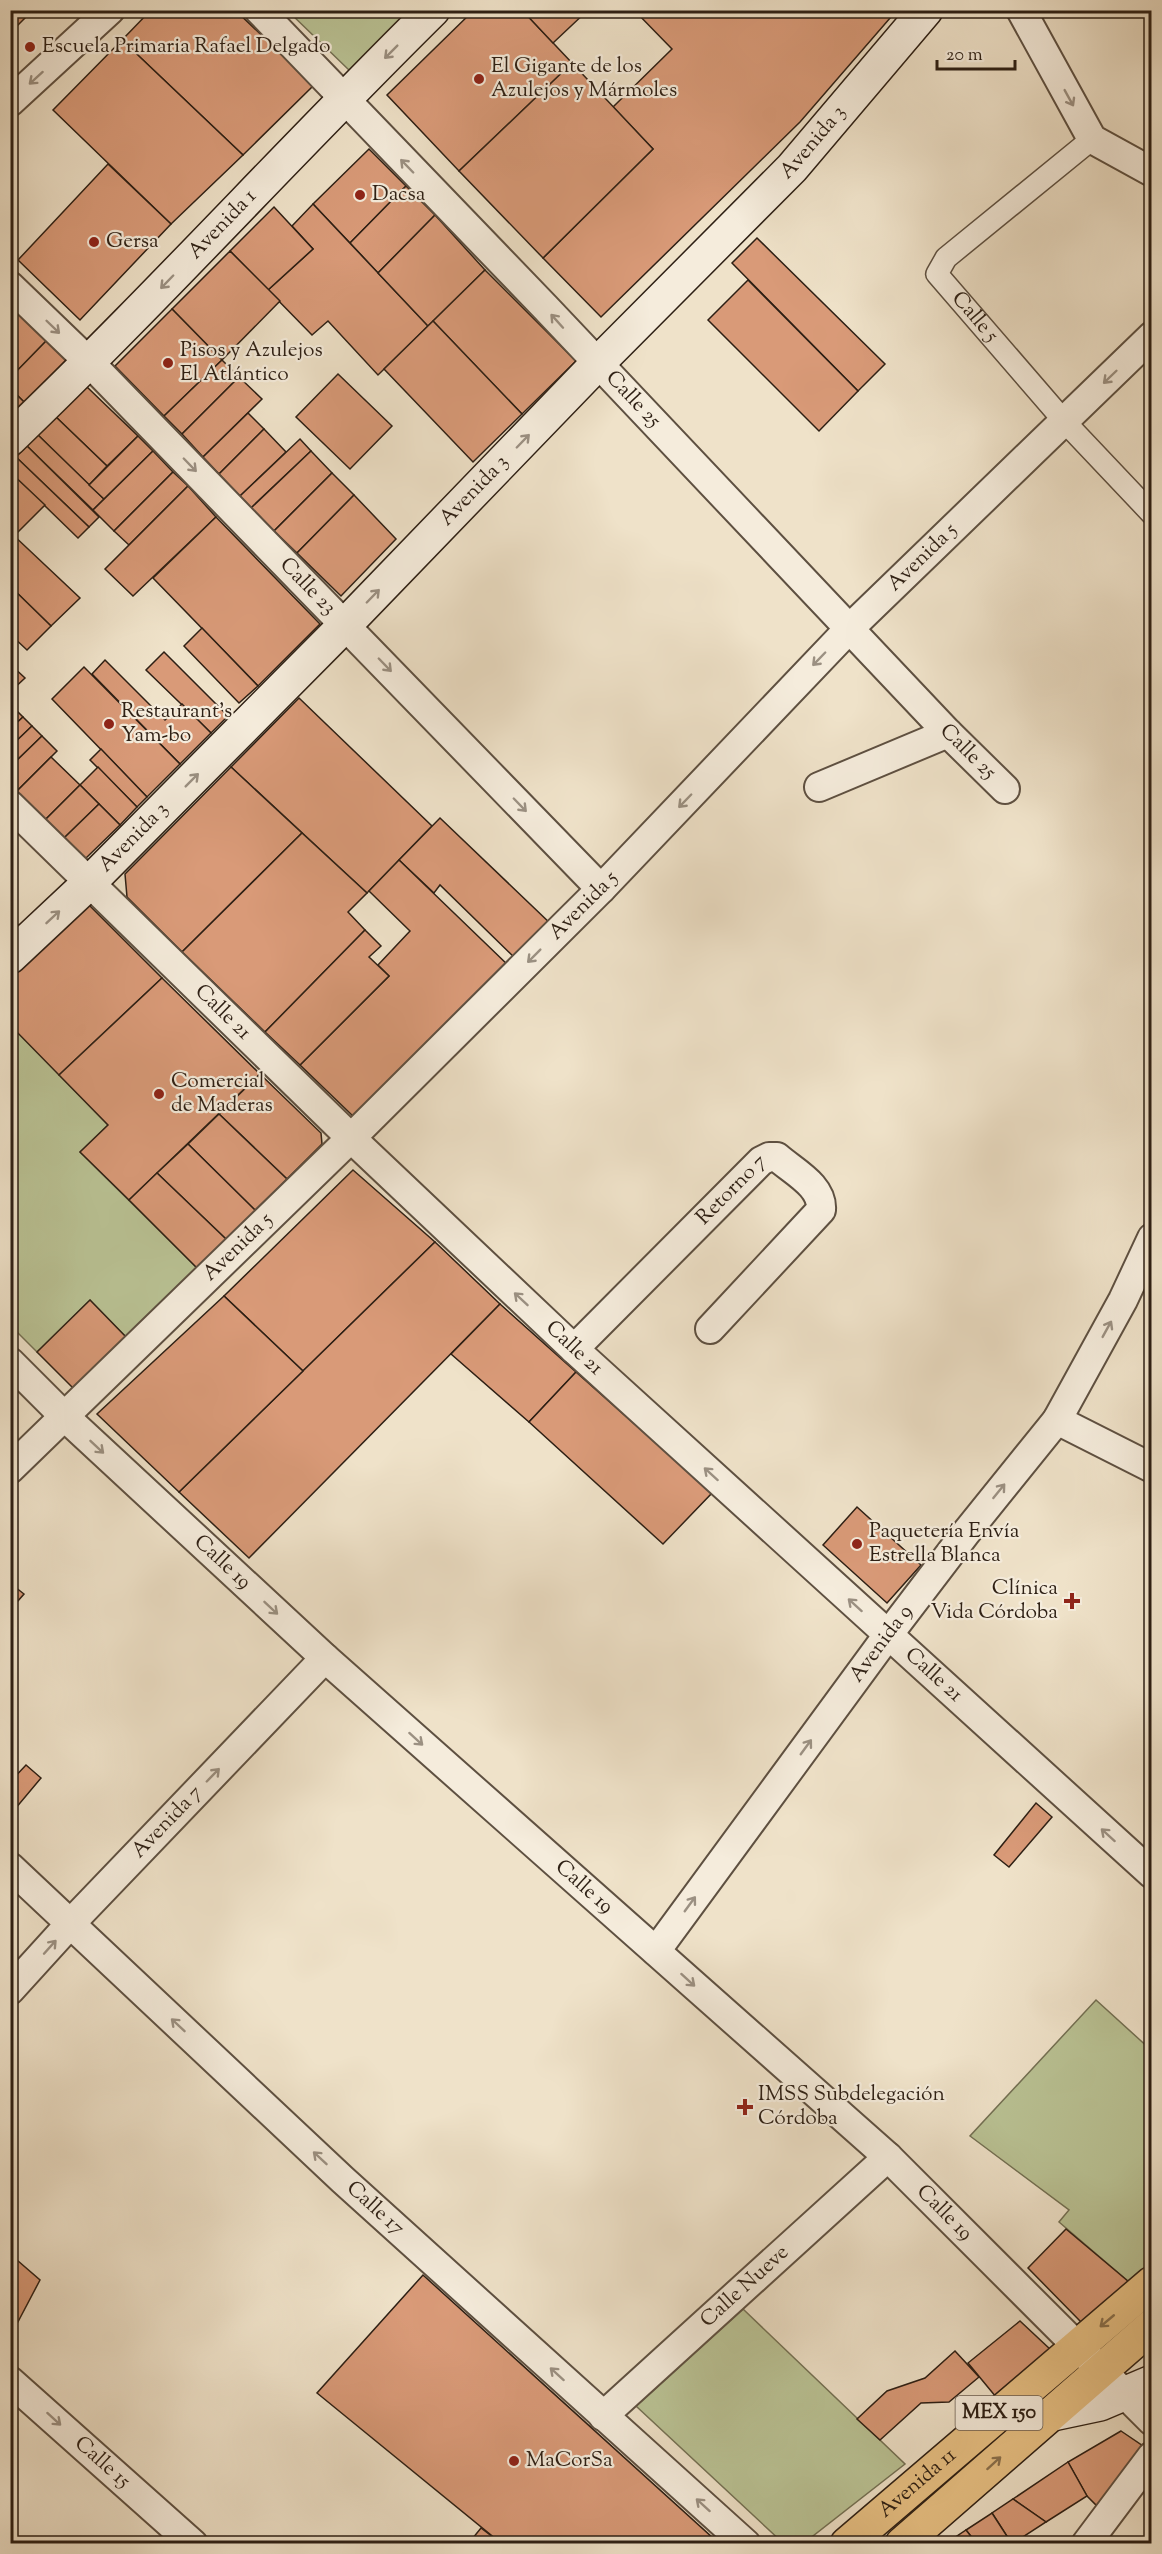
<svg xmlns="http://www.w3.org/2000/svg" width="1162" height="2554" viewBox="0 0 1162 2554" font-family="'Sorts Mill Goudy',serif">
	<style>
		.green { fill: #bac395; stroke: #747154; stroke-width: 1.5 }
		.building { fill: #d99a78; stroke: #2d1f14; stroke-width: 1.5 }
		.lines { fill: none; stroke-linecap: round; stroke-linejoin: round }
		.pedestrian-casing { stroke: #5e5041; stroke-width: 24 }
		.minor-casing { stroke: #5e5041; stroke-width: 32 }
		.secondary-casing { stroke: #2d1f14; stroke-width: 36 }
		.primary-casing { stroke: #2d1f14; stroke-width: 36 }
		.pedestrian { stroke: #f5ecdc; stroke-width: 21 }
		.minor { stroke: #f5ecdc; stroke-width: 28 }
		.secondary { stroke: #f5ecdc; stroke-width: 33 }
		.primary { stroke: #e8c184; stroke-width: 33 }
		.oneway { stroke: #9b9082 }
		.oneway2 { stroke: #8a704c }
		.poi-dot { fill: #8f2418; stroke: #f5ecdc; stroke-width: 2 }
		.labels { text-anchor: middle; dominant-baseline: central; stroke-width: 4.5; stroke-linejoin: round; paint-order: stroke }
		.shield { fill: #f5ecdc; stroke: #695c50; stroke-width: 1.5 }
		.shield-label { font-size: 20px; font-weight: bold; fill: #2d1f14 }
		.poi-label { font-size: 21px; fill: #2d1f14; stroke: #f5ecdc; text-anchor: start }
		.street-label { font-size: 21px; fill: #2d1f14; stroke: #f5ecdc }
	</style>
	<rect width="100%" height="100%" fill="#efe2c9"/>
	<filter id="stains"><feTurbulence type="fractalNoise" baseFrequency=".00333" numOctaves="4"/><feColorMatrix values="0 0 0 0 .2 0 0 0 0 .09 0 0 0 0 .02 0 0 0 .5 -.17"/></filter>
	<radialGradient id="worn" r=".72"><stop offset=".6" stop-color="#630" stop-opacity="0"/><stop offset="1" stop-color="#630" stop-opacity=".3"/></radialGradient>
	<!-- green -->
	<g class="green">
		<polygon points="288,11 409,11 350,71"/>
		<polygon points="11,1025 108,1125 80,1152 198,1269 126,1337 90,1300 37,1352 11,1326"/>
		<polygon points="1096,2000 1151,2050 1151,2263 1129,2282 1059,2222 1069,2210 970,2136"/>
		<polygon points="743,2309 905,2464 804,2543 783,2543 636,2406"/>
	</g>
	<!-- building -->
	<g class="building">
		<polygon points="10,10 33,10 10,33"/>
		<polygon points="151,10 235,10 314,85 243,155 122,40"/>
		<polygon points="474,10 522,10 572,63 459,171 387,95"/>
		<polygon points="522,10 588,10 553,43"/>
		<polygon points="634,10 897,10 800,122 601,317 543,258 653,149 613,107 672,49"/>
		<polygon points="122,40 243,155 171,224 53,110"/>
		<polygon points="572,63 653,149 543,258 459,171"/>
		<polygon points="369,149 406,186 350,243 313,204"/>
		<polygon points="108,164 171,224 80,320 18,260"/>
		<polygon points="406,186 435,215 378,273 350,243"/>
		<polygon points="313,204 428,326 378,375 328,321 312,335 268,290 313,249 292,226"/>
		<polygon points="274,207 313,249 268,290 230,251"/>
		<polygon points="435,215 485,270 428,326 378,273"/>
		<polygon points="757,238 885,364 858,391 732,263"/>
		<polygon points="230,251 280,301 222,360 172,309"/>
		<polygon points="485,270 576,361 522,414 433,321"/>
		<polygon points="748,280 858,391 819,431 708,320"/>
		<polygon points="10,301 48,339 10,378"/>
		<polygon points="172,309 222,360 164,416 115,366"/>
		<polygon points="433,321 522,414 473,462 384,369"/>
		<polygon points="48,339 72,362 28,406 10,388 10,378"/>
		<polygon points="222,360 239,377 182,434 164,416"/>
		<polygon points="338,374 392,426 350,469 296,417"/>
		<polygon points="239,377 262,399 203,457 182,434"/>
		<polygon points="87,387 138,436 107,466 56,417"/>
		<polygon points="10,388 28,406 10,425"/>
		<polygon points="248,413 264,429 219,474 203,457"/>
		<polygon points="56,417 107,466 89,485 38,435"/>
		<polygon points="264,429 286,452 240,496 219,474"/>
		<polygon points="38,435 104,499 93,510 27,446"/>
		<polygon points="138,436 153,451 104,499 89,485"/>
		<polygon points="300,439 311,451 251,508 240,496"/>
		<polygon points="27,446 99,517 89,527 16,457"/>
		<polygon points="153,451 173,472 114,531 93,510"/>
		<polygon points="311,451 332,473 274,531 251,508"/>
		<polygon points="16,457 89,527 78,538 10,472 10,462"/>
		<polygon points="10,472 45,505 14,536 10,532"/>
		<polygon points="173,472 188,486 129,545 114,531"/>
		<polygon points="332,473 354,495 297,553 274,531"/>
		<polygon points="188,486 216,517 133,596 105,569"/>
		<polygon points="354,495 396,539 341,596 297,553"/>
		<polygon points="216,517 320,624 258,686 153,578"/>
		<polygon points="10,532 80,598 51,626 10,586"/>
		<polygon points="10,586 51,626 27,650 10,634"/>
		<polygon points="202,628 258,686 239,703 184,646"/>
		<polygon points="164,652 228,716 211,733 146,670"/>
		<polygon points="105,660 165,720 182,704 211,733 180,764 92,674"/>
		<polygon points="10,664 25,678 10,692"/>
		<polygon points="84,667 180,764 147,797 52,699"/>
		<polygon points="299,698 432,826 367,893 231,767"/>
		<polygon points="10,704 23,717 10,729"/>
		<polygon points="23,717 32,726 10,747 10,729"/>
		<polygon points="32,726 42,736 10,767 10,747"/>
		<polygon points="42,736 57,751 16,792 10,787 10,767"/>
		<polygon points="101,749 147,797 137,807 90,760"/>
		<polygon points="51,757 80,785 45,820 16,792"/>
		<polygon points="98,767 137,807 120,825 80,785"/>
		<polygon points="231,767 302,833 182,952 127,897 125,874"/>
		<polygon points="80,785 99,804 64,838 45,820"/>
		<polygon points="99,804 120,825 85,859 64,838"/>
		<polygon points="440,818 553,926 517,960 440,885 434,893 399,860"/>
		<polygon points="302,833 367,893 348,912 365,930 265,1032 182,952"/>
		<polygon points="399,860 510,967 355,1118 300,1065 389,976 378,965 410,931 369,891"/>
		<polygon points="89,905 162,978 59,1075 10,1025 10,979"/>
		<polygon points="10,917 23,929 10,942"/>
		<polygon points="365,930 381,946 369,957 389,976 300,1065 265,1032"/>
		<polygon points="162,978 260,1074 129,1200 80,1152 108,1125 59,1075"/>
		<polygon points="260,1074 321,1133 322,1144 287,1179 219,1114"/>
		<polygon points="219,1114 287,1179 256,1211 188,1144"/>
		<polygon points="188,1144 256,1211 227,1240 157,1173"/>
		<polygon points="353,1170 435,1242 303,1371 224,1296"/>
		<polygon points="157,1173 227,1240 198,1269 129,1200"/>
		<polygon points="435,1242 500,1304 249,1558 179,1492"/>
		<polygon points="224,1296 303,1371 179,1492 97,1414"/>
		<polygon points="90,1300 126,1337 73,1388 37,1352"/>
		<polygon points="500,1304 576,1372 529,1422 451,1354"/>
		<polygon points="576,1372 712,1493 663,1544 529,1422"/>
		<polygon points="857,1507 921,1565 887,1603 823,1545"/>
		<polygon points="10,1583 24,1594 10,1610"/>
		<polygon points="26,1765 41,1778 10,1815 10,1782"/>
		<polygon points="1036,1803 1052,1817 1009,1867 994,1855"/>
		<polygon points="1066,2229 1129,2282 1081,2322 1028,2268"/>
		<polygon points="10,2254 40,2280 10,2337"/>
		<polygon points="423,2275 714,2539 711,2544 502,2544 317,2393"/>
		<polygon points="1020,2321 1052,2351 996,2397 968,2363"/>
		<polygon points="955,2351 979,2377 949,2402 921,2403 880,2440 857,2419 887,2391 925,2378"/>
		<polygon points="1121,2431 1143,2446 1098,2507 1087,2496 1068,2462"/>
		<polygon points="1068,2462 1087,2496 1046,2522 1013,2499"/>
		<polygon points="1013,2499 1046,2522 1012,2544 992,2513"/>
		<polygon points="992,2513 1012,2544 977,2544 966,2530"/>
		<polygon points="481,2528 502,2544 468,2544"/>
		<polygon points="966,2530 977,2544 945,2544"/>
	</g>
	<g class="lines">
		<defs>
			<g id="pedestrian">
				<path id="s1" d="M1092,139L946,258L937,274L1064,421L1152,514"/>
			</g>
			<g id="minor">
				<path id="s2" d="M259,10L545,307L948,733L1005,789"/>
				<polyline points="1021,10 1092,139 1152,172"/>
				<polyline points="10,102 110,10"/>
				<path id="s3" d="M10,286L90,363L601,889"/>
				<polyline points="819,787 948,733"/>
				<path id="s4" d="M10,805L351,1138L574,1349L1152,1874"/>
				<path id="s5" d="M574,1349L761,1161L769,1157H777C794,1172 823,1186 821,1210L710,1329"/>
				<path id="s6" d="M10,1362L64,1416L325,1658L888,2157L1152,2421"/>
				<polyline points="1057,1420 1152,1468"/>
				<path id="s7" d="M10,1469L351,1138L601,889L849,629L1152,336"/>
				<path id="s8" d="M10,1867L343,2180L746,2544"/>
				<path id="s9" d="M656,1951L888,1635L965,1534L1057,1420L1123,1300L1152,1238"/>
				<path id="s10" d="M10,1990L70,1924L325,1658"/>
				<path id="s11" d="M10,2381L193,2544"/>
				<path id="s12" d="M603,2416L888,2157"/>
				<polyline points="1086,2544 1152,2456"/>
			</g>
			<g id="secondary">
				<path id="s13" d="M10,439C155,300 290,151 433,10"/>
				<path id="s14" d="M10,957L90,882L346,624L597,364L792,168L926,10"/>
				<polyline points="1048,2415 1100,2404 1152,2382"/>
			</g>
			<g id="primary">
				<path id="s15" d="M847,2544L1152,2283"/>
				<polyline points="902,2544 1152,2326"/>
			</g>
		</defs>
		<!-- pedestrian casing -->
		<use href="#pedestrian" class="pedestrian-casing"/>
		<!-- minor casing -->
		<use href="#minor" class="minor-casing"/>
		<!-- secondary casing -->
		<use href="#secondary" class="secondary-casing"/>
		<!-- primary casing -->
		<use href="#primary" class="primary-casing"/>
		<!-- pedestrian -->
		<use href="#pedestrian" class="pedestrian"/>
		<!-- minor -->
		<use href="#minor" class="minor"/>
		<!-- secondary -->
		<use href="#secondary" class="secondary"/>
		<!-- primary -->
		<use href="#primary" class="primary"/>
	</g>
	<!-- one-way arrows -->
	<defs><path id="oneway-shaft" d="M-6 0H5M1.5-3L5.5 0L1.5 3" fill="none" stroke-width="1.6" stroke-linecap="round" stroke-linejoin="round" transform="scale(1.5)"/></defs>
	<g class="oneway">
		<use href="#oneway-shaft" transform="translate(391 52) rotate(135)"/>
		<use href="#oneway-shaft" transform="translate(36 78) rotate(138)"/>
		<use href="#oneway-shaft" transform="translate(1069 98) rotate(61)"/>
		<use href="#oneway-shaft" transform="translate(407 166) rotate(-134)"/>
		<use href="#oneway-shaft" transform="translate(167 282) rotate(134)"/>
		<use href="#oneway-shaft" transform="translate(557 321) rotate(-132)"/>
		<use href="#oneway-shaft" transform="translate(53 327) rotate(44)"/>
		<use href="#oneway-shaft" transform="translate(1110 377) rotate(136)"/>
		<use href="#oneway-shaft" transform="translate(523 441) rotate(-46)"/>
		<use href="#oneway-shaft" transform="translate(190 465) rotate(46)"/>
		<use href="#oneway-shaft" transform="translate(373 596) rotate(-46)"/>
		<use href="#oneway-shaft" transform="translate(819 659) rotate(134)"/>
		<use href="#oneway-shaft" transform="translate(385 665) rotate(46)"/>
		<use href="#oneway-shaft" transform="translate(192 780) rotate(-45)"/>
		<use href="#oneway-shaft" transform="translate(685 801) rotate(134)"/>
		<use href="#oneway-shaft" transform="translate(520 805) rotate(46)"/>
		<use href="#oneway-shaft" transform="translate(53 917) rotate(-43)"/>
		<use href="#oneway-shaft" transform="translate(534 956) rotate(135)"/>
		<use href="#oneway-shaft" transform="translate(521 1299) rotate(-137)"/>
		<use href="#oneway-shaft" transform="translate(1107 1329) rotate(-61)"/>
		<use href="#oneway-shaft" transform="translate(97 1447) rotate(43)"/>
		<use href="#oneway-shaft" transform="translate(711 1474) rotate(-138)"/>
		<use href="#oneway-shaft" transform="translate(999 1491) rotate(-51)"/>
		<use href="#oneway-shaft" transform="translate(855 1605) rotate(-138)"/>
		<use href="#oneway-shaft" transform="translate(271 1608) rotate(43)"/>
		<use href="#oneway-shaft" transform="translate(416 1739) rotate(42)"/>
		<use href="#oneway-shaft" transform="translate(806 1747) rotate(-54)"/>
		<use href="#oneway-shaft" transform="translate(213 1775) rotate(-46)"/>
		<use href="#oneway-shaft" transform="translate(1108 1835) rotate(-138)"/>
		<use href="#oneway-shaft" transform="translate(690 1904) rotate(-54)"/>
		<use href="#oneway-shaft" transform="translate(50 1947) rotate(-48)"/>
		<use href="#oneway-shaft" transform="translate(688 1980) rotate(42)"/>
		<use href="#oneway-shaft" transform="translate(178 2025) rotate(-137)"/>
		<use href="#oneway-shaft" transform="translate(320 2158) rotate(-137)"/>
		<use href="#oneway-shaft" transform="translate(557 2374) rotate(-138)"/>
		<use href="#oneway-shaft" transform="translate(54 2419) rotate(42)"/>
		<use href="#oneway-shaft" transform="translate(703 2505) rotate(-138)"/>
	</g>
	<g class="oneway2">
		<use href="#oneway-shaft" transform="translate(1107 2321) rotate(140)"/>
		<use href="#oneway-shaft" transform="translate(994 2463) rotate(-42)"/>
	</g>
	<!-- markers -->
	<g class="poi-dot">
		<circle cx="30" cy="47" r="6"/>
		<circle cx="479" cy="79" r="6"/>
		<circle cx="360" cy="195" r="6"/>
		<circle cx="94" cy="242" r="6"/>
		<circle cx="168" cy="363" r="6"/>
		<circle cx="109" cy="724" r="6"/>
		<circle cx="159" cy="1094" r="6"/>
		<circle cx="857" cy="1544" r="6"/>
		<path d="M1069 1592h6v6h6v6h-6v6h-6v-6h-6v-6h6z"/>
		<path d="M742 2098h6v6h6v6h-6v6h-6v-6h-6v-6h6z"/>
		<circle cx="514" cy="2461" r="6"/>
	</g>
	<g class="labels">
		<!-- shield labels -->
		<rect class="shield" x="955.5" y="2396" width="87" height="34" rx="4.5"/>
		<g class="shield-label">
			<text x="999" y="2413">MEX 150</text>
		</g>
		<!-- poi labels -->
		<g class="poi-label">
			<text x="42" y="47">Escuela Primaria Rafael Delgado</text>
			<text x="491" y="67">El Gigante de los<tspan x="491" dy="24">Azulejos y Mármoles</tspan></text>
			<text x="372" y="195">Dacsa</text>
			<text x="106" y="242">Gersa</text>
			<text x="180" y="351">Pisos y Azulejos<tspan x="180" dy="24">El Atlántico</tspan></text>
			<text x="121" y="712">Restaurant's<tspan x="121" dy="24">Yam-bo</tspan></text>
			<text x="171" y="1082">Comercial<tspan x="171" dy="24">de Maderas</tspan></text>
			<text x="869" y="1532">Paquetería Envía<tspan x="869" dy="24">Estrella Blanca</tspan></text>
			<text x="1058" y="1589" text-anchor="end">Clínica<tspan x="1058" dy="24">Vida Córdoba</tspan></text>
			<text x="758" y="2095">IMSS Subdelegación<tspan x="758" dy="24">Córdoba</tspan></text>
			<text x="526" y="2461">MaCorSa</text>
		</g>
		<!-- street labels -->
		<g class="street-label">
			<text stroke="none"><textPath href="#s14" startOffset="1144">Avenida 3</textPath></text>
			<text stroke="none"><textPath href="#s13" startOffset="302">Avenida 1</textPath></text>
			<text stroke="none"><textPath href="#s1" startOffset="264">Calle 5</textPath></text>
			<text stroke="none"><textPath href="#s2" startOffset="540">Calle 25</textPath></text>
			<text stroke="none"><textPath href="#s14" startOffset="658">Avenida 3</textPath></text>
			<text stroke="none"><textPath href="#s7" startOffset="1290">Avenida 5</textPath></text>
			<text stroke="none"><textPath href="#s3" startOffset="423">Calle 23</textPath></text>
			<text stroke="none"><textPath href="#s2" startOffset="1026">Calle 25</textPath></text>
			<text stroke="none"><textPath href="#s14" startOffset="172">Avenida 3</textPath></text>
			<text stroke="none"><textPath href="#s7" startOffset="804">Avenida 5</textPath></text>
			<text stroke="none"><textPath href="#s4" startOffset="297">Calle 21</textPath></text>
			<text stroke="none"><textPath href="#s5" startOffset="224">Retorno 7</textPath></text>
			<text stroke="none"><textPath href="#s7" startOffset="318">Avenida 5</textPath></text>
			<text stroke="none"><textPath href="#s4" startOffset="783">Calle 21</textPath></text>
			<text stroke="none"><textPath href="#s6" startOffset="292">Calle 19</textPath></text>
			<text stroke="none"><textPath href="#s9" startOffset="381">Avenida 9</textPath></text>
			<text stroke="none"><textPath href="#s4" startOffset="1269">Calle 21</textPath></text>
			<text stroke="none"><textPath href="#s10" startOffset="230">Avenida 7</textPath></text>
			<text stroke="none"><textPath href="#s6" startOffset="778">Calle 19</textPath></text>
			<text stroke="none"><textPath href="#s8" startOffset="500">Calle 17</textPath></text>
			<text stroke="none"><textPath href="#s6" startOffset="1264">Calle 19</textPath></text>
			<text stroke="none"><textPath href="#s12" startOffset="192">Calle Nueve</textPath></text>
			<text stroke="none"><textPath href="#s11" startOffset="123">Calle 15</textPath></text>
			<text stroke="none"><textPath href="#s15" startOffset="93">Avenida 11</textPath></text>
		</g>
	</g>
	<!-- margin -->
	<rect width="1162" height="2554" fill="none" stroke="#efe2c9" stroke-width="36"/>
	<rect x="12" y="12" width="1138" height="2530" fill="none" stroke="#2d1f14" stroke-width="3"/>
	<rect x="18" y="18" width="1126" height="2518" fill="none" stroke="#2d1f14" stroke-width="1.5"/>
	<!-- scale -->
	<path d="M937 60v9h78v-9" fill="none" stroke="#2d1f14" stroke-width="3"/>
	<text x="946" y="60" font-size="18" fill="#2d1f14" stroke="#f5ecdc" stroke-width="4.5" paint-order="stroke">20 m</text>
	<rect width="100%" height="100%" filter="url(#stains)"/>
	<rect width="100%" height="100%" fill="url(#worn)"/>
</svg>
